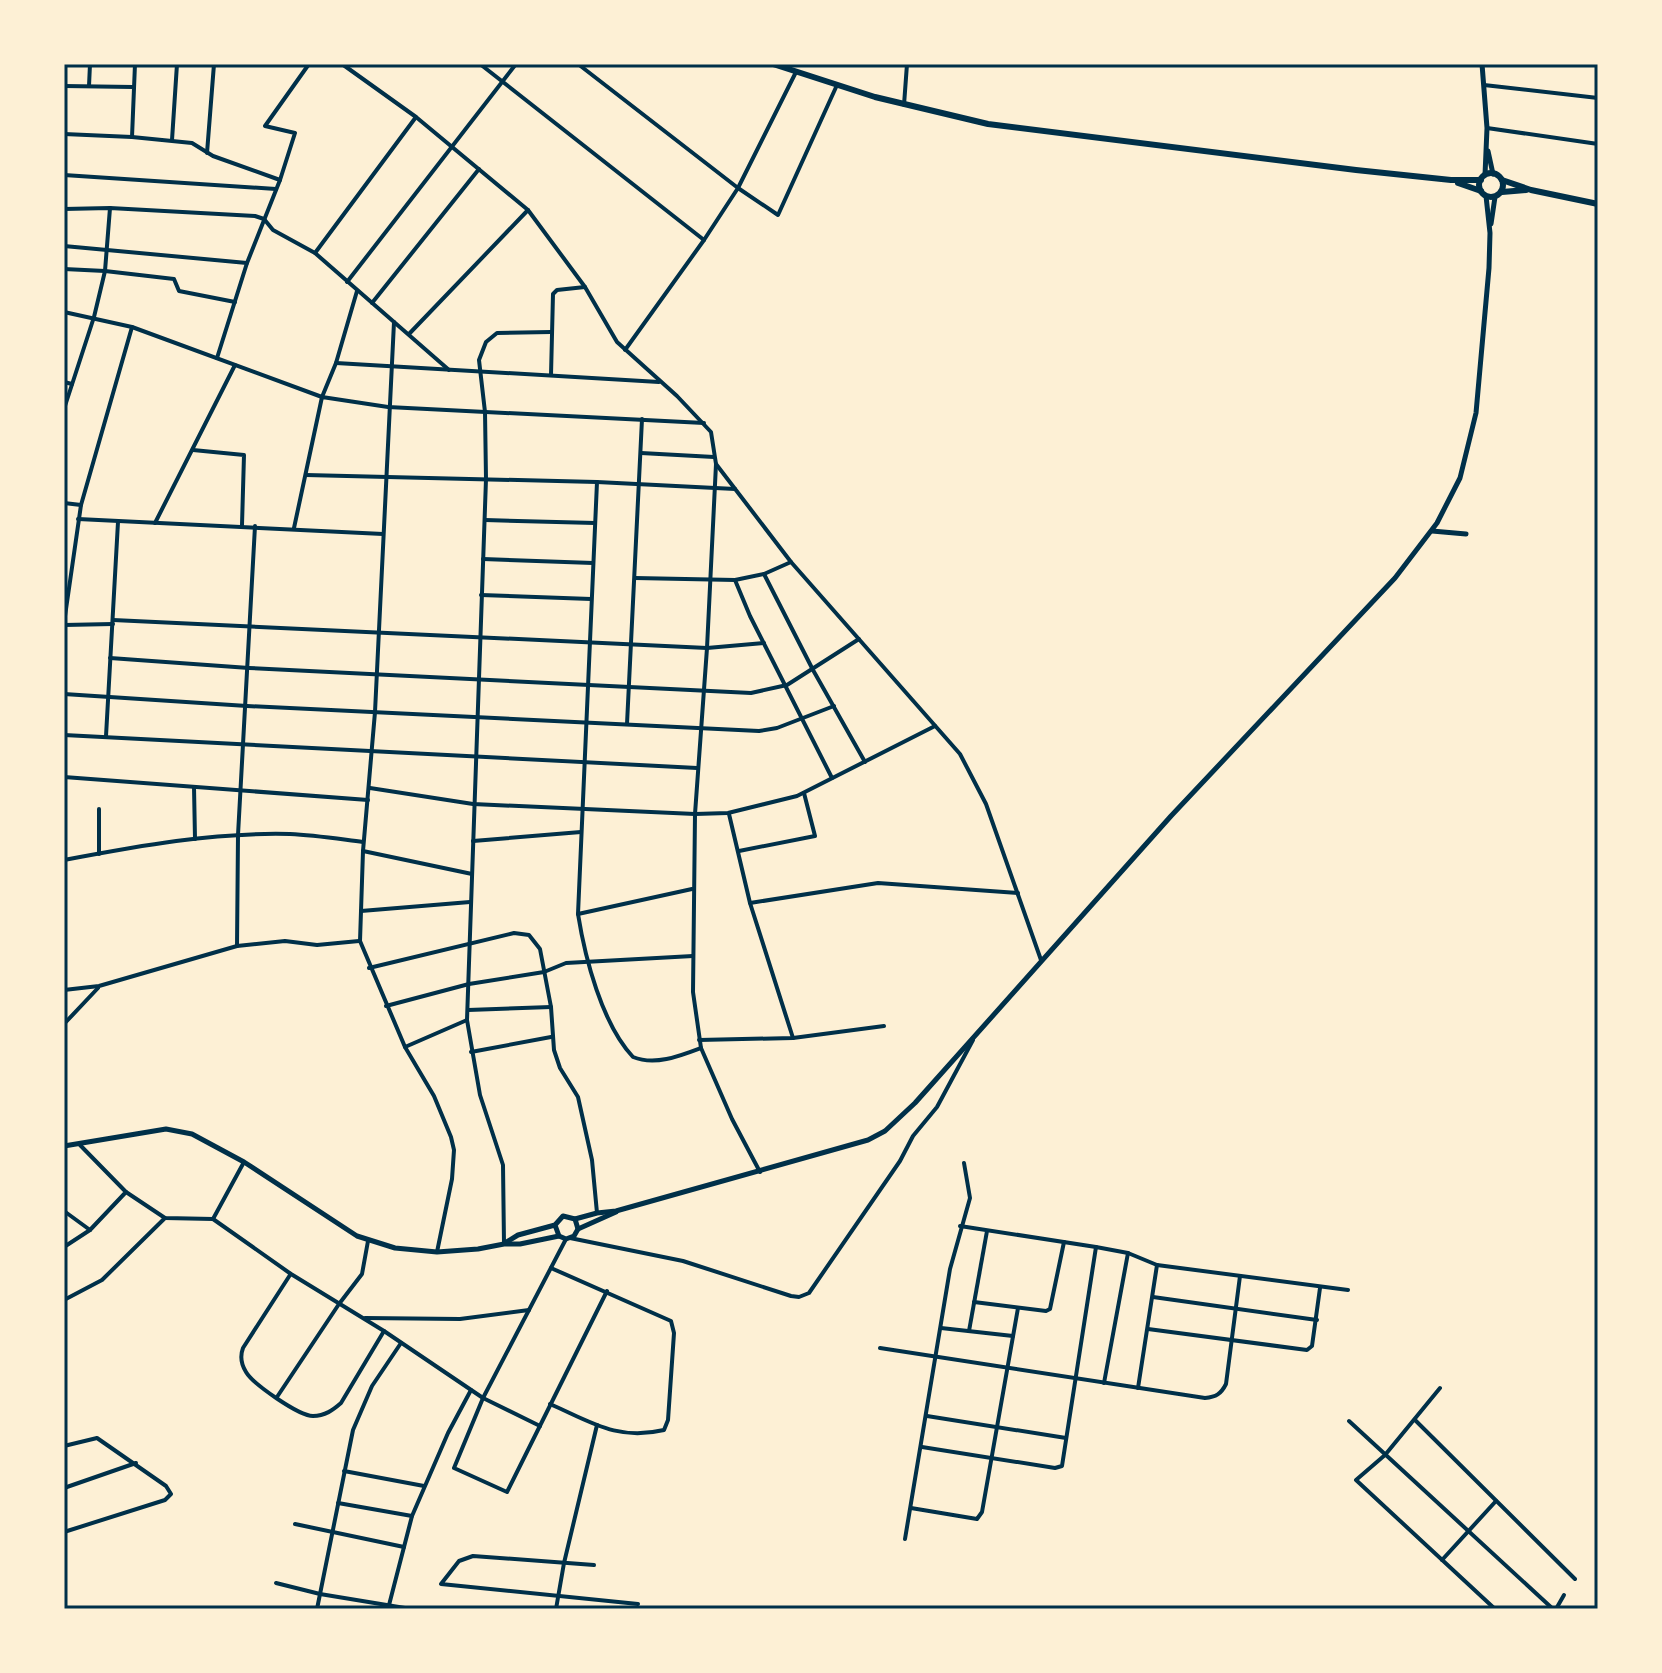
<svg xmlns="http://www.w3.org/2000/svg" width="1662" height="1673" viewBox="0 0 1662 1673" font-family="'Work Sans',sans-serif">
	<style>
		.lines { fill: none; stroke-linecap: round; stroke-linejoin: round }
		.minor { stroke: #003049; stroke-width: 4 }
		.secondary { stroke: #003049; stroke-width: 5 }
		.primary { stroke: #003049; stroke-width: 6 }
		.neatline { fill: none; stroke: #003049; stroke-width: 3 }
	</style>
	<rect width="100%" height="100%" fill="#fdf0d5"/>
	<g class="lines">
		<!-- minor -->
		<g class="minor">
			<polyline points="342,64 416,117 528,210 585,287 617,342 677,396 711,432 716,464 707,648 695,814 693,992 701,1048 732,1119 760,1172"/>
			<polyline points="480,64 704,240"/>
			<polyline points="578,64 738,188 778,215 837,85"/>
			<polyline points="1484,85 1598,98"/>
			<polyline points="64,86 133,87"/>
			<polyline points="89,86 90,64"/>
			<polyline points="904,105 907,64"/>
			<polyline points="1487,128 1598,144"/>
			<polyline points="64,134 132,137 192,143 213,156 280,180"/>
			<polyline points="132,137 135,64"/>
			<polyline points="172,140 177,64"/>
			<polyline points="207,153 214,64"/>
			<polyline points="64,175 276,189"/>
			<polyline points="64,209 110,208 255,216 264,219 273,230 315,253 449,370"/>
			<polyline points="64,246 247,263"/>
			<polyline points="315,253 416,117"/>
			<polyline points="64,269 105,271 174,279 179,291 235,302"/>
			<polyline points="347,282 516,64"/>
			<polyline points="372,303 479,169"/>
			<polyline points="64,312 132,327 322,397 336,363 357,291"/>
			<polyline points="394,322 375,712 363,851 360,941 405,1047 434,1096 451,1137 454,1150 452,1179 437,1252"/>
			<polyline points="409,334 528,210"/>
			<polyline points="625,350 704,240 738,188 796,72"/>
			<polyline points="217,358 247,263 280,180 295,133 265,126 309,64"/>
			<polyline points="336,363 659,382"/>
			<polyline points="551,375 553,294 557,290 585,287"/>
			<polyline points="64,382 72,384"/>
			<polyline points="64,409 94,317 105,271 110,208"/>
			<polyline points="193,450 244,455 242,525"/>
			<polyline points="641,453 714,457"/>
			<polyline points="716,464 791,562 960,754 986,804 1041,960"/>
			<polyline points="306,475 597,482 735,489"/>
			<path d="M597,482L578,914C585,958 602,1024 633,1057C655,1066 680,1056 701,1048"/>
			<polyline points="64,503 81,505"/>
			<polyline points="78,519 383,534"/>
			<polyline points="485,520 595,523"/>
			<polyline points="155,523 235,365"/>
			<polyline points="294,528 322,397 388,407 704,423"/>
			<polyline points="483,559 593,563"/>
			<polyline points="764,574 813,670 865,762"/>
			<polyline points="635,578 735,580 764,574 791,562"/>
			<polyline points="735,580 750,616 832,778"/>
			<polyline points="481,595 591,599"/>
			<polyline points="113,620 707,648 764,643"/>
			<polyline points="64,623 81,505 132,327"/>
			<polyline points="64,625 113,624"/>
			<polyline points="110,658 249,668 751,693 787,685 859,639"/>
			<polyline points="64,694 247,706 759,731 777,728 834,706"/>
			<polyline points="627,724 642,419"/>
			<polyline points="64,735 697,768"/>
			<polyline points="106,736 118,522"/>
			<polyline points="64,777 368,800"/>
			<polyline points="194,787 195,839"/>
			<polyline points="370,788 473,804 695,814 728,813 797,796 935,726"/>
			<polyline points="99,809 99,854"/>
			<polyline points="729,814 750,903 793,1038"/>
			<polyline points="473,841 581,832"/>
			<polyline points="363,851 472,874"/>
			<polyline points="739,851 815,836 804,793"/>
			<path d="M64,860C138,846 214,832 290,834C314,835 339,839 363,842"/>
			<polyline points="750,903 878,883 1018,893"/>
			<polyline points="361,911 470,902"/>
			<polyline points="578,914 692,889"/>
			<polyline points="237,946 238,835 255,526"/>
			<polyline points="369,968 514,933 529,935 540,949 551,1007 554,1050 560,1068 578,1097 592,1160 597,1213"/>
			<polyline points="64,990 99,986 237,946 285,941 317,945 359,941"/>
			<polyline points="386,1006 469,984 544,972 566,963 693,956"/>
			<polyline points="468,1010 551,1007"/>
			<polyline points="64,1024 98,988"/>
			<polyline points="699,1040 793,1038 884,1026"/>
			<polyline points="405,1047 467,1020"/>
			<polyline points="471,1052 551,1037"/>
			<polyline points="126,1192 165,1218 213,1219 291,1274 384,1331 483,1398 540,1426"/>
			<polyline points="64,1211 90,1230"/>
			<polyline points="213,1219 244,1162"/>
			<polyline points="960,1226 1096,1247"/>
			<polyline points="570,1238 683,1261 791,1296 799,1297 809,1293 900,1161 913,1136 937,1107 973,1040"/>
			<polyline points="566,1239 483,1398 454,1468 507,1492 607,1291"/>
			<polyline points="504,1244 503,1165 480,1095 467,1020 486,479 485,412 479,360 486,342 497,333 551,332"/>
			<polyline points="64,1247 90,1230 126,1192 80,1145"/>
			<path d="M290,1275L243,1348C240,1356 241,1364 246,1372C253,1384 299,1416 313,1416C325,1416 333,1410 341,1403L384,1331"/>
			<polyline points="1153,1297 1317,1320"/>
			<polyline points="64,1300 102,1280 165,1218"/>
			<polyline points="974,1302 1046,1311 1050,1309 1064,1242"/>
			<polyline points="365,1318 460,1319 529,1310"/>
			<polyline points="941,1328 1013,1336"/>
			<polyline points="1148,1329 1307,1350 1312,1346 1320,1288"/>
			<polyline points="969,1331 987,1231"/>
			<path d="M880,1348L1205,1398C1216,1397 1221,1394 1226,1384L1240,1276"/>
			<polyline points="1104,1383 1128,1253"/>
			<polyline points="1138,1388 1157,1265"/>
			<polyline points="1440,1388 1385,1455 1356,1480 1495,1609"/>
			<polyline points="277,1397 339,1304 362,1274 368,1241"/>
			<path d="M550,1404C591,1422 617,1441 664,1430L668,1420L674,1333L671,1321L551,1268"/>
			<polyline points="927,1416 1066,1438"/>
			<polyline points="1415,1420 1575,1579"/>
			<polyline points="1349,1421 1553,1609"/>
			<polyline points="64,1446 97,1438 166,1486 171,1494 165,1500 64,1532"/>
			<polyline points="922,1447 1055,1468 1062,1466 1096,1247 1128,1253 1157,1265 1348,1290"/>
			<polyline points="344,1471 424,1486"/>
			<polyline points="64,1488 136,1463"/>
			<polyline points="338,1503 412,1516"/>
			<polyline points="911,1508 977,1519 982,1512 1018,1308"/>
			<polyline points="295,1524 404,1547"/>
			<polyline points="905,1539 950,1269 970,1198 964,1163"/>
			<polyline points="1442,1560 1496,1501"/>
			<polyline points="594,1565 473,1556 459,1561 441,1584 638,1604"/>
			<polyline points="276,1583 320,1594 411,1609"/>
			<polyline points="317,1609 353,1430 372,1386 401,1343"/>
			<polyline points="388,1609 412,1516 448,1433 471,1390"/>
			<polyline points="556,1609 564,1563 597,1425"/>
			<polyline points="1556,1609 1564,1595"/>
		</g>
		<!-- secondary -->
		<g class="secondary">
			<polyline points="1482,64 1487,128 1485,175"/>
			<polyline points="1488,151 1493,174"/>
			<polyline points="1491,224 1495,197"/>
			<polyline points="1432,531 1466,534"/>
			<polyline points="64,1146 166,1129 192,1134 244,1162 357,1236 395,1248 437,1252 478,1249 504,1244 520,1244 559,1236"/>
			<polyline points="575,1219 597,1213 616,1211 868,1140 885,1131 915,1103 1171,816 1395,578 1437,523 1460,478 1476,413 1489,268 1490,233 1486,196"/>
			<polyline points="578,1229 616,1212"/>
			<polyline points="505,1243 518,1235 555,1225 563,1216 575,1219 578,1229 574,1236 566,1239 559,1236 555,1225"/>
		</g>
		<!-- primary -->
		<g class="primary">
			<polyline points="773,64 875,97 988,124 1356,170 1451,180 1481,180"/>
			<circle cx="1491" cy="185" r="12"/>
			<polyline points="1502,180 1531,190 1598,204"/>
			<polyline points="1458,183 1481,191"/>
			<polyline points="1502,192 1526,190"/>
		</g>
	</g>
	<!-- border -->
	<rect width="1662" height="1673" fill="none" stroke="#fdf0d5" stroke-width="132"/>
	<rect x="66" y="66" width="1530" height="1541" class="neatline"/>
</svg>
